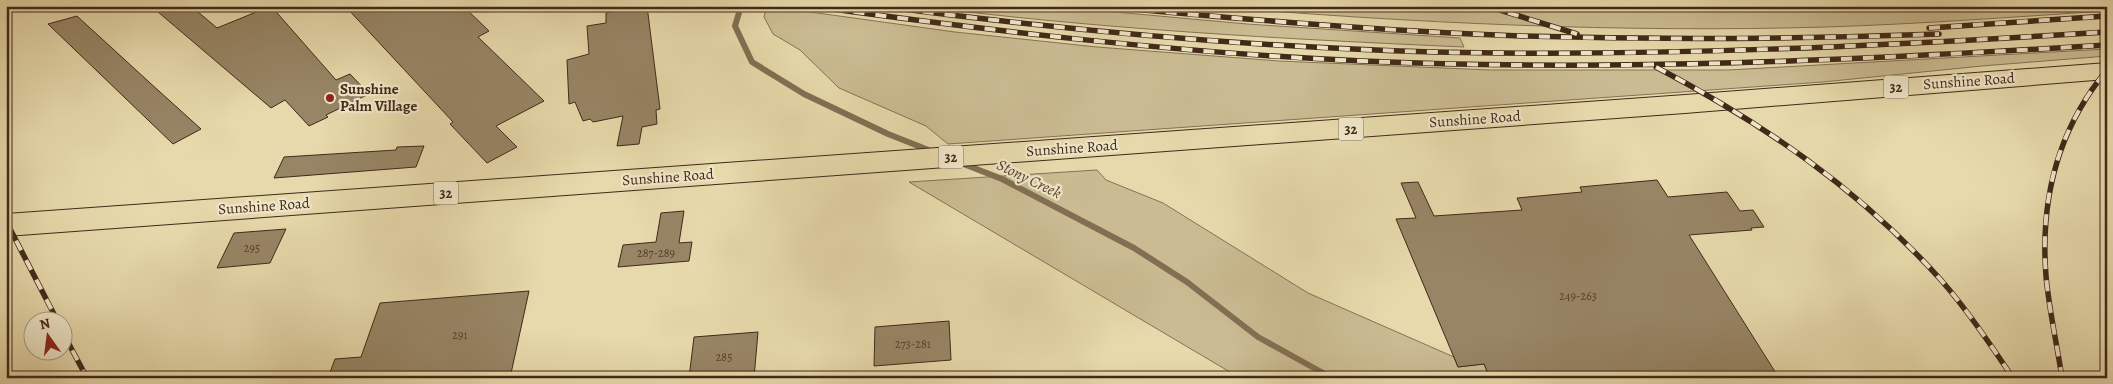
<svg xmlns="http://www.w3.org/2000/svg" width="2113" height="384" viewBox="0 0 2113 384" font-family="Alegreya,serif">
	<style>
		.green { fill: #cabb92; stroke: #867256 }
		.lines { fill: none; stroke-linecap: round; stroke-linejoin: round }
		.stream { stroke: #826f53; stroke-width: 6 }
		.building { fill: #978565; stroke: #412919 }
		.primary-casing { stroke: #412919; stroke-width: 2 }
		.primary { fill: #e6d9ab; fill-rule: evenodd }
		.rail-casing { stroke: #412919; stroke-width: 5.5 }
		.rail { stroke: #efe6c8; stroke-width: 4; stroke-dasharray: 11; stroke-linecap: butt }
		.poi-dot { fill: #8f2418; stroke: #efe6c8; stroke-width: 2 }
		.labels { text-anchor: middle; dominant-baseline: central; stroke-width: 4.5; stroke-linejoin: round; paint-order: stroke }
		.number-label { font-size: 12px; fill: #56402c }
		.shield { fill: #efe6c8; stroke: #75624e; stroke-width: 1 }
		.shield-label { font-size: 14px; font-weight: bold; fill: #412919 }
		.street-label { font-size: 15px; fill: #412919; stroke: #efe6c8 }
		.poi-label { font-size: 15px; font-weight: bold; fill: #412919; stroke: #efe6c8; text-anchor: start }
		.water-label { font-size: 16px; font-style: italic; fill: #5c4631; stroke: #efe6c8 }
	</style>
	<rect width="100%" height="100%" fill="#e6d9ab"/>
	<filter id="stains"><feTurbulence type="fractalNoise" baseFrequency=".004" numOctaves="4"/><feColorMatrix values="0 0 0 0 .2 0 0 0 0 .09 0 0 0 0 .02 0 0 0 .5 -.17"/></filter>
	<radialGradient id="worn" r=".72"><stop offset=".6" stop-color="#630" stop-opacity="0"/><stop offset="1" stop-color="#630" stop-opacity=".3"/></radialGradient>
	<!-- green -->
	<g class="green">
		<polygon points="767,6 955,32 1097,47 1279,61 1490,70 1728,70 2107,49 2107,56 1982,66 1823,82 948,144 926,126 839,88 800,50 773,34 764,17"/>
		<path d="M918,6H1049L1247,24L1460,38L1464,47C1281,39 1099,29 918,6Z"/>
		<path d="M1207,6H2107V11C2013,17 1920,24 1826,27C1620,33 1412,23 1207,6Z"/>
		<polygon points="1097,170 1106,180 1163,203 1308,293 1454,357 1458,367 1484,364 1490,378 1240,378 909,182"/>
	</g>
	<g class="lines">
		<!-- stream -->
		<g class="stream">
			<polyline points="741,6 735,26 752,62 804,94 888,134 931,151"/>
			<polyline points="961,163 1002,179 1134,248 1187,282 1258,337 1332,378"/>
		</g>
	</g>
	<!-- building -->
	<g class="building">
		<polygon points="151,6 191,6 217,28 271,6 336,80 350,74 369,94 326,115 328,117 309,126 285,100 271,108"/>
		<polygon points="345,6 463,6 489,31 478,37 544,101 496,126 517,147 487,163 450,124 453,122"/>
		<polygon points="641,6 647,6 660,109 656,110 657,124 642,127 639,144 617,146 623,116 593,122 590,119 583,121 575,102 569,104 567,60 589,54 587,26 606,23 606,13"/>
		<polygon points="77,16 149,82 201,129 173,144 48,24"/>
		<polygon points="424,146 416,167 274,178 284,157 396,150 397,147"/>
		<polygon points="1657,180 1668,197 1727,192 1740,211 1753,210 1764,227 1751,228 1752,230 1689,235 1779,378 1490,378 1484,364 1458,367 1396,219 1416,218 1401,183 1418,182 1434,216 1522,210 1517,198 1582,192 1580,187"/>
		<polygon points="684,211 679,243 692,242 689,261 618,267 623,245 656,242 661,213"/>
		<polygon points="286,229 270,263 217,268 234,233"/>
		<polygon points="529,291 510,378 328,378 335,359 361,357 380,303"/>
		<polygon points="949,321 951,360 874,366 875,327"/>
		<polygon points="758,332 754,378 689,378 694,337"/>
	</g>
	<g class="lines">
		<defs>
			<polygon id="primary" points="2107,63 2107,79 1685,113 6,236 6,214 1685,95"/>
		</defs>
		<!-- primary casing -->
		<use href="#primary" class="primary-casing"/>
		<!-- primary -->
		<use href="#primary" class="primary"/>
		<defs>
			<g id="rail">
				<path d="M810,6C993,31 1177,53 1363,61C1611,72 1859,60 2107,45"/>
				<path d="M879,6C1063,30 1248,47 1433,52C1658,57 1883,46 2107,32"/>
				<path d="M1100,6C1240,19 1380,31 1521,36C1661,40 1800,39 1939,34"/>
				<polyline points="1487,6 1577,34"/>
				<polyline points="1929,28 2107,16"/>
				<path d="M1656,67C1764,124 1859,189 1941,280C1968,311 1990,344 2013,378"/>
				<polyline points="6,221 58,322"/>
				<polyline points="62,331 87,378"/>
				<path d="M2062,378C2057,344 2049,310 2046,276C2040,199 2057,130 2107,70"/>
			</g>
		</defs>
		<!-- rail casing -->
		<use href="#rail" class="rail-casing"/>
		<!-- rail -->
		<use href="#rail" class="rail"/>
	</g>
	<!-- markers -->
	<circle class="poi-dot" cx="330" cy="98" r="5"/>
	<g class="labels">
		<!-- number labels -->
		<g class="number-label">
			<text x="252" y="248">295</text>
			<text x="656" y="253">287-289</text>
			<text x="1578" y="296">249-263</text>
			<text x="460" y="335">291</text>
			<text x="913" y="344">273-281</text>
			<text x="724" y="357">285</text>
		</g>
		<!-- shield labels -->
		<g class="shield">
			<rect x="1883.5" y="75.5" width="25" height="23" rx="4"/>
			<rect x="1338.5" y="117.5" width="25" height="23" rx="4"/>
			<rect x="938.5" y="145.5" width="25" height="23" rx="4"/>
			<rect x="433.5" y="181.5" width="25" height="23" rx="4"/>
		</g>
		<g class="shield-label">
			<text x="1896" y="87">32</text>
			<text x="1351" y="129">32</text>
			<text x="951" y="157">32</text>
			<text x="446" y="193">32</text>
		</g>
		<!-- street labels -->
		<g class="street-label">
			<text transform="translate(1969 81) rotate(-4)">Sunshine Road</text>
			<text transform="translate(1475 119) rotate(-4)">Sunshine Road</text>
			<text transform="translate(1072 148) rotate(-4)">Sunshine Road</text>
			<text transform="translate(668 177) rotate(-4)">Sunshine Road</text>
			<text transform="translate(264 206) rotate(-4)">Sunshine Road</text>
		</g>
		<!-- poi labels -->
		<g class="poi-label">
			<text x="340" y="89">Sunshine<tspan x="340" dy="17">Palm Village</tspan></text>
		</g>
		<!-- water labels -->
		<g class="water-label">
			<text transform="translate(1029 179) rotate(26)">Stony Creek</text>
		</g>
	</g>
	<!-- margin -->
	<rect width="2113" height="384" fill="none" stroke="#e6d9ab" stroke-width="25"/>
	<rect x="8" y="8" width="2098" height="369" fill="none" stroke="#412919" stroke-width="2.5"/>
	<rect x="12" y="12" width="2088" height="359" fill="none" stroke="#412919"/>
	<!-- north arrow -->
	<g transform="translate(48 336) rotate(346)"><circle r="24" fill="#efe6c8" stroke="#a99a82"/>
	<path d="M0-4L9 19L0 12L-9 19Z" fill="#8f2418"/>
	<text y="-8" font-size="14" font-weight="bold" text-anchor="middle" fill="#412919">N</text>
	</g>
	<rect width="100%" height="100%" filter="url(#stains)"/>
	<rect width="100%" height="100%" fill="url(#worn)"/>
</svg>
